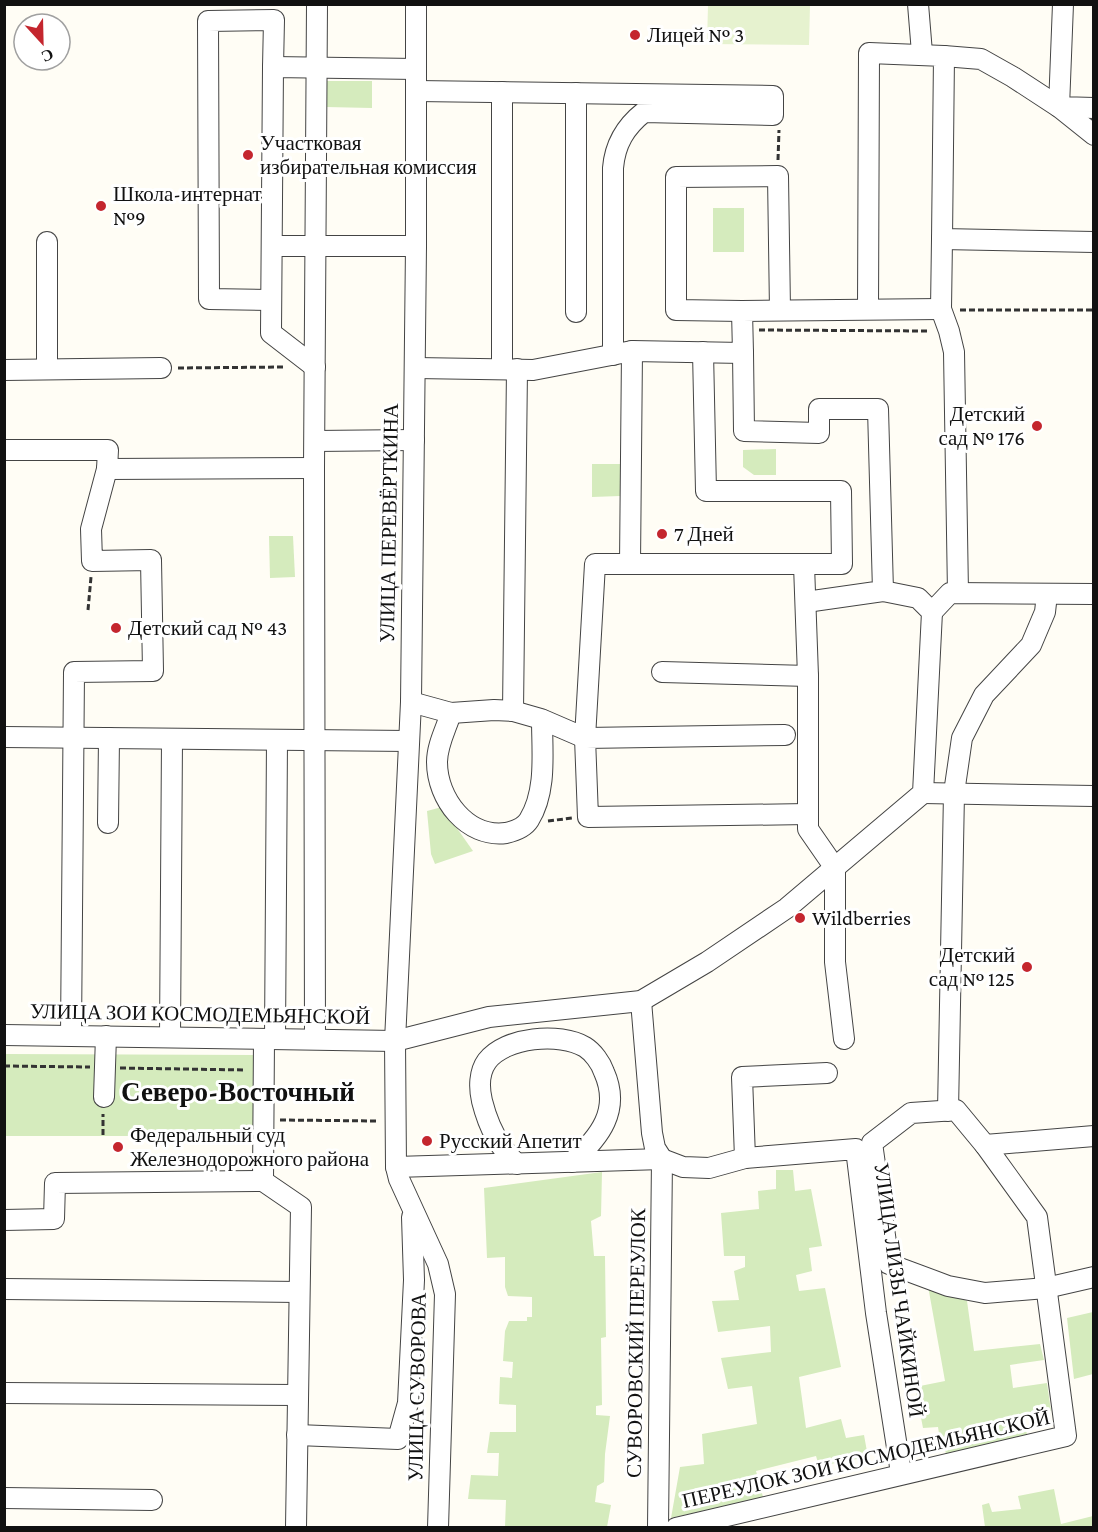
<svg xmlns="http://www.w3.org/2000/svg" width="1098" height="1532" viewBox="0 0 1098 1532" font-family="'Crimson Pro',serif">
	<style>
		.green { fill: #d5ebbd }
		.pitch { fill: #e6f2cf }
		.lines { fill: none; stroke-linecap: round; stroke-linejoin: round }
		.minor-casing { stroke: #444; stroke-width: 22 }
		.path { stroke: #333; stroke-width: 3; stroke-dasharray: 6 3; stroke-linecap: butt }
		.minor { stroke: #fff; stroke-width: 20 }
		.poi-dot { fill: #c4262e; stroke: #fff; stroke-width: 2 }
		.labels { text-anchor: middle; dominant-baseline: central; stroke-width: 6; stroke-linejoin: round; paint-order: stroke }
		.poi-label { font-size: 21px; fill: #111; stroke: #fff; text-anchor: start }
		.street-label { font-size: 21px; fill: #111; stroke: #fff }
		.district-label { font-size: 27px; font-weight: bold; fill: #111; stroke: #fff }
	</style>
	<rect width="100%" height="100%" fill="#fffdf5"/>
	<!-- green -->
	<g class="green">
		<polygon points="326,81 372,81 372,108 326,107"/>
		<rect x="713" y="208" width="31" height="44"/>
		<polygon points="776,449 776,475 754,475 743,467 743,450"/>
		<polygon points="592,464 620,464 620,496 592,497"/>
		<polygon points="269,536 293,536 295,577 270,578"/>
		<polygon points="442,807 473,851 435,864 431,854 427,811"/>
		<polygon points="5,1054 258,1055 258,1136 5,1136"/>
		<polygon points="776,1170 793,1170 795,1191 811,1189 822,1246 809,1248 812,1271 796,1275 799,1291 825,1288 841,1367 799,1377 806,1428 841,1419 846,1438 864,1435 868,1457 819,1466 816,1456 756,1471 763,1497 671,1518 680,1467 704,1464 702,1434 757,1424 752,1386 728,1389 721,1358 771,1352 770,1326 718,1332 712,1301 739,1300 734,1271 745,1267 745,1256 724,1256 721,1213 759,1209 758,1191 776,1189"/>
		<polygon points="602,1172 601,1216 591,1221 594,1256 605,1256 606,1337 601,1338 602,1405 596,1406 596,1415 610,1416 605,1454 604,1482 597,1486 595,1502 611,1505 607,1527 505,1527 506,1500 468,1499 471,1475 498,1476 499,1453 487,1453 490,1432 516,1432 516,1405 499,1404 500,1377 512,1378 513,1362 503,1361 505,1331 509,1321 527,1321 527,1317 532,1317 532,1297 508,1296 505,1287 505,1257 487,1258 484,1188"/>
		<polygon points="928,1286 967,1301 974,1351 1040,1344 1044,1360 1010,1365 1013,1388 1047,1383 1051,1411 1024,1416 1027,1435 946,1455 944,1441 940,1440 938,1427 923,1428 915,1387 945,1381"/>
		<polygon points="1093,1312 1093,1374 1074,1379 1067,1318"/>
		<polygon points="1054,1489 1061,1524 1093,1516 1093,1527 985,1527 982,1505 989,1503 992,1512 1021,1509 1018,1496"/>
	</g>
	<!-- pitch -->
	<polygon class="pitch" points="708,5 810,5 809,45 707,44"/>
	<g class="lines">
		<defs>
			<g id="minor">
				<polyline points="416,4 416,246 411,702 395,1041 396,1167 399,1179 438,1264 445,1294 438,1528"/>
				<polyline points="918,4 922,53"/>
				<polyline points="1063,4 1059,107 1094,108"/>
				<polyline points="944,56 981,59 1013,77 1059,107 1094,135"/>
				<path d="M417,91L773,96V115L644,112C625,127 615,144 613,168V355"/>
				<polyline points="502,92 502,369"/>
				<polyline points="942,239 941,309 949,331 954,352 958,593"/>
				<polyline points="47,242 47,369"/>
				<polyline points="272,246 416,246"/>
				<polyline points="271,300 209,299 208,21 274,20 273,67"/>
				<polyline points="868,309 869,53 944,56 942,239 1094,242"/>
				<polyline points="742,311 676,310 676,177 778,176 780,310"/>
				<polyline points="576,312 576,93"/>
				<polyline points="743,353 744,431 819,433 819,409 878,409 883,591 806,602"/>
				<polyline points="315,367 271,333 273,67 416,69"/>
				<polyline points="416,368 533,370 632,351 743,353 742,311 941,309"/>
				<polyline points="4,370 161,368"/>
				<polyline points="315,441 414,440"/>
				<polyline points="4,450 108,450 107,469 314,468"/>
				<polyline points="630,564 632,351"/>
				<polyline points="932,612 950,593 1094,594"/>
				<polyline points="662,672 808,676 804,565"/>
				<polyline points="808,676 808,829 835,868 835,962 844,1039"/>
				<polyline points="411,702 451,713 494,710 513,711 541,719 585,738 595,564 842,564 841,491 706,491 703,352"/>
				<polyline points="513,711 517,369"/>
				<path d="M451,713C446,729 437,745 437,762C437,799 467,838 506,833C515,831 524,828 529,820C547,791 542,752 542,720"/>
				<polyline points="785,735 585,738 588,817 808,814"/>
				<polyline points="4,737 409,741"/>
				<polyline points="923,793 1094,796"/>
				<polyline points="108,823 109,738"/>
				<polyline points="641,1001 652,1133 655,1148 662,1159 658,1528"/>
				<polyline points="4,1035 395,1041 489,1017 641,1001 707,962 787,908 923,793 932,612 918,598 883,591"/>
				<polyline points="71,1035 74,672 153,671 151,560 92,561 91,529 107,469"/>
				<polyline points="170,1037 172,739"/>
				<polyline points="264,1039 263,1181 301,1207 296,1528"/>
				<polyline points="275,1039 277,740"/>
				<polyline points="315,1039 314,468 317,4"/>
				<polyline points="104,1097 106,1036"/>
				<polyline points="948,1111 954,793 962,738 984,695 1031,645 1045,612 1047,594"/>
				<polyline points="985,1145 956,1110 911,1113 872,1143 889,1264 948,1286 985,1293 1046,1288 1094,1277"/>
				<polyline points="745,1158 742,1077 827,1073"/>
				<path d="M517,1164C498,1147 488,1125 482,1101C479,1088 479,1072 487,1061C505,1037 560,1032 585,1047C593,1052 601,1063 604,1072C621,1110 600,1137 572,1162"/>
				<polyline points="396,1167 662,1159 683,1167 709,1168 745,1158 856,1149 876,1313 901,1473"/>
				<polyline points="4,1220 54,1219 55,1183 263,1181"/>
				<polyline points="4,1289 299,1292"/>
				<polyline points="4,1393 297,1395"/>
				<polyline points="297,1435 398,1439 408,1403 414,1280 412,1217"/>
				<polyline points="4,1498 152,1500"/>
				<polyline points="676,1528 1066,1436 1037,1217 985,1145 1094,1136"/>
			</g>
		</defs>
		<!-- minor casing -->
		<use href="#minor" class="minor-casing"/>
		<!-- path -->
		<g class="path">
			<polyline points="778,160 779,130"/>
			<polyline points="960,310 1094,310"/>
			<polyline points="759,330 930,331"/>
			<polyline points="178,368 285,367"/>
			<polyline points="88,610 91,577"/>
			<polyline points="548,821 572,818"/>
			<polyline points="4,1066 90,1067"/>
			<polyline points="120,1068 246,1070"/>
			<polyline points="280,1120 379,1121"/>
			<polyline points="103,1135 103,1114"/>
		</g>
		<!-- minor -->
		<use href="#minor" class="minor"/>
	</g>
	<!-- markers -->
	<g class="poi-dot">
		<circle cx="635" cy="35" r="6"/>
		<circle cx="248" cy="155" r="6"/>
		<circle cx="101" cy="206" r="6"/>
		<circle cx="1037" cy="426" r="6"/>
		<circle cx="662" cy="534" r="6"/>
		<circle cx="116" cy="628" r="6"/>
		<circle cx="800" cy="918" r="6"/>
		<circle cx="1027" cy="967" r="6"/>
		<circle cx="427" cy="1141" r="6"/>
		<circle cx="118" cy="1147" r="6"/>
	</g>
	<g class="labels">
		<!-- poi labels -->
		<g class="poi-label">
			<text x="647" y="35">Лицей № 3</text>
			<text x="260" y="143">Участковая<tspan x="260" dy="24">избирательная комиссия</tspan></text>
			<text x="113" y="194">Школа-интернат<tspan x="113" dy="24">№9</tspan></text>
			<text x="1025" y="414" text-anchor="end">Детский<tspan x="1025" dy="24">сад № 176</tspan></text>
			<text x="674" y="534">7 Дней</text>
			<text x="128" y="628">Детский сад № 43</text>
			<text x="812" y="918">Wildberries</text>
			<text x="1015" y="955" text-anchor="end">Детский<tspan x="1015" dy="24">сад № 125</tspan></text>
			<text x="130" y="1135">Федеральный суд<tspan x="130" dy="24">Железнодорожного района</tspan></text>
			<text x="439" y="1141">Русский Апетит</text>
		</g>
		<!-- street labels -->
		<g class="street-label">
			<text transform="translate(389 523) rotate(-89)">УЛИЦА ПЕРЕВЁРТКИНА</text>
			<text transform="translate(200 1014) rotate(1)">УЛИЦА ЗОИ КОСМОДЕМЬЯНСКОЙ</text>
			<text transform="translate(899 1290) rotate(82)">УЛИЦА ЛИЗЫ ЧАЙКИНОЙ</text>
			<text transform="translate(636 1343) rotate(-89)">СУВОРОВСКИЙ ПЕРЕУЛОК</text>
			<text transform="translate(417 1387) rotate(-89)">УЛИЦА СУВОРОВА</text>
			<text transform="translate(866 1459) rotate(-13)">ПЕРЕУЛОК ЗОИ КОСМОДЕМЬЯНСКОЙ</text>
		</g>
		<!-- district labels -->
		<g class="district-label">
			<text x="238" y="1092">Северо-Восточный</text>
		</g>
	</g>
	<!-- border -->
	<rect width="1098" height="1532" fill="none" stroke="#111111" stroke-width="12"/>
	<!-- north arrow -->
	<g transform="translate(42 42) rotate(158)"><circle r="28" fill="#ffffff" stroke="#a0a0a0" stroke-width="1.5"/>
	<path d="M0-4.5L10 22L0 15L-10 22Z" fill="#c4262e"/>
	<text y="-9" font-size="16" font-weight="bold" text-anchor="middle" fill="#111111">С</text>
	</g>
</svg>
